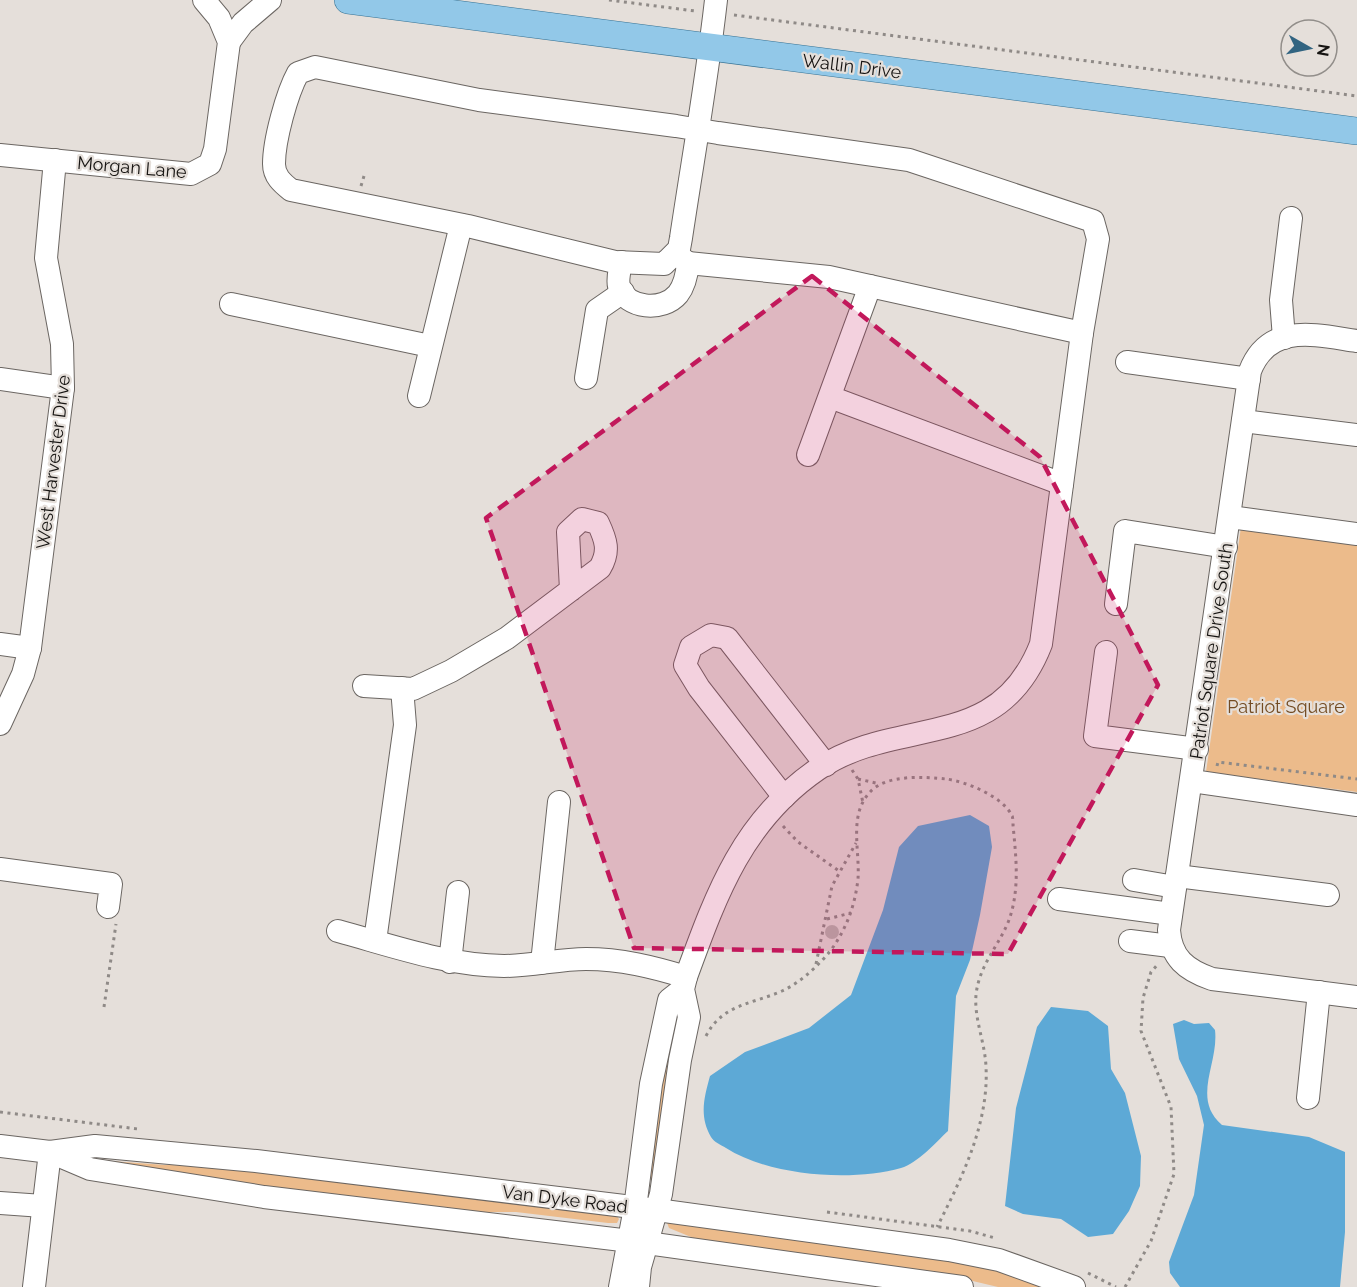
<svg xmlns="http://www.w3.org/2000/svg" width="1357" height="1287" viewBox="0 0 1357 1287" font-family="Raleway,sans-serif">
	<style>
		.green { fill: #ecbb8b }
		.water { fill: #5da9d6 }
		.building { fill: #bab5b0 }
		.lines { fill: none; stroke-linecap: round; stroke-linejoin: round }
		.minor-casing { stroke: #6b6662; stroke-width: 24 }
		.major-casing { stroke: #377293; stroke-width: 28 }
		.path { stroke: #8f8a87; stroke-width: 3; stroke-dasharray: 3 4.5; stroke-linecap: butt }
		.minor { stroke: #fff; stroke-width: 22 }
		.major { stroke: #92c8e8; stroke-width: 27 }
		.marked { fill: #c2185b; fill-opacity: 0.2; stroke: #c2185b; stroke-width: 4.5; stroke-dasharray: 12 8; stroke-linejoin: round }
		.labels { text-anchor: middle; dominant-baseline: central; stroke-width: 4.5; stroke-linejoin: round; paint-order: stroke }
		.street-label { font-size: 18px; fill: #161412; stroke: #e5dfda }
		.park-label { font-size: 18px; fill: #734b21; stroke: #e5dfda }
	</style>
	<rect width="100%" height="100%" fill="#e5dfda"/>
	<!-- green -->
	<g class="green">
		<polygon points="1241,527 1357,542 1357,792 1206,772"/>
		<polygon points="680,999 653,1182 649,1178 671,1019"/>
		<polygon points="83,1159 165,1165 255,1166 616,1215 619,1219 617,1223 608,1223 516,1212 449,1212 259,1188"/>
		<polygon points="666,1220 937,1254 1060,1287 998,1287 960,1278 713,1246 669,1228"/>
	</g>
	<!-- water -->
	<g class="water">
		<path d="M970,815L989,826L992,847L980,915L970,960L956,996L948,1131C935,1143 918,1163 901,1168C851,1182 770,1176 726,1148C721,1145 714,1142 711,1137C699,1116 704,1098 710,1076L745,1052L809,1028L851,995L883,910L899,847L918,826Z"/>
		<polygon points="1051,1007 1088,1011 1108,1026 1111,1069 1125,1093 1141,1156 1140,1186 1129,1211 1113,1234 1088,1237 1061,1219 1023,1214 1005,1206 1016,1108 1037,1027"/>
		<path d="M1184,1020L1194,1024L1209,1023L1215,1030C1219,1064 1191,1098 1222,1125L1309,1137L1345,1152V1232L1340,1287H1180L1170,1273L1169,1262L1194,1195L1204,1125L1197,1096L1179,1059L1173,1024Z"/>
	</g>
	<!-- building -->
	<circle class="building" cx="832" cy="932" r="7"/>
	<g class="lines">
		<defs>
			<g id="minor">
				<polyline points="229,42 243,23 270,0"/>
				<polyline points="0,155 191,174 210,164 215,149 229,42 219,18 204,0"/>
				<path d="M621,262C620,269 617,279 619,286C626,309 663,312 678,294C685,285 687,274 688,263L676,254"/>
				<polyline points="688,263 829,277 1082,333"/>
				<polyline points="231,304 430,346"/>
				<polyline points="1284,338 1281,300 1291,218"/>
				<path d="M1357,341C1315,335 1269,322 1250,371L1169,930C1171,958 1186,970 1212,979L1357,997"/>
				<polyline points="1127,362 1249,379"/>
				<polyline points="586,378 597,310 623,292"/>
				<polyline points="0,379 63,388"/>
				<polyline points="419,396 461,225"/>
				<polyline points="830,397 1062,484"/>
				<polyline points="1243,421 1357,435"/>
				<polyline points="808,455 870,286"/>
				<polyline points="1230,517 1357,534"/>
				<polyline points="1116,604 1125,531 1226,547"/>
				<polyline points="0,644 30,648"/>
				<polyline points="1106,652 1095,736 1197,749"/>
				<path d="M364,686L413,689L451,671L507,638L600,568C610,551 606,540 598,523L582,519L568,532L571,590"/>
				<polyline points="0,724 23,674 30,648 63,388 62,344 46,258 55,160"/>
				<polyline points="1192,781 1357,805"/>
				<polyline points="784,797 699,688 685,665 691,647 711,635 727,638 826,765"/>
				<polyline points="0,869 111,884 108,907"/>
				<polyline points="1177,876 1328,895"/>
				<polyline points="1134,880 1175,887"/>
				<polyline points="1059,899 1171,914"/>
				<path d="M338,931C393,946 445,965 504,966C532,966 559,959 586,959C621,959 653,967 686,977"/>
				<polyline points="375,941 405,725 402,688"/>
				<polyline points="1130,941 1170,946"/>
				<polyline points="450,962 458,892"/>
				<polyline points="542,963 559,802"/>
				<polyline points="1308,1098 1319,992"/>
				<polyline points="0,1146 50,1152 90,1169 264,1197 647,1243 962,1287"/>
				<polyline points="50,1152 95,1146 256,1161 657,1210 949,1250 999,1260 1074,1287"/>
				<polyline points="0,1203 43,1206"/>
				<polyline points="34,1287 50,1152"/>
				<polyline points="620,1287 635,1208 651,1084 669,1000 683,989"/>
				<path d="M638,1287L640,1267L661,1194L680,1060L689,1017L683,989L686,977C716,895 742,821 818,769C900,714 998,755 1041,644L1082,333L1098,239L1093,221L909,160L718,133L676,126L479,100L315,67L298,73C287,93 274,140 274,164C274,176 282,183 291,190L468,226L615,262L664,264L679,249L681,238C693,158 707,80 716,0"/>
			</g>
			<polyline id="major" points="348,0 1357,131"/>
		</defs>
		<!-- minor casing -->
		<use href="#minor" class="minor-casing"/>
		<!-- major casing -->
		<use href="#major" class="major-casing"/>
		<!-- path -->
		<g class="path">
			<polyline points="609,0 695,11"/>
			<polyline points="734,15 1357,96"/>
			<polyline points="361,186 364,176"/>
			<polyline points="1217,766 1218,762 1357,779"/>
			<polyline points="852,770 858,779 863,803"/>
			<polyline points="858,779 880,784"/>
			<polyline points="783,826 798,842 839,871"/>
			<polyline points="827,919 851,913"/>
			<polyline points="816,964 832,886 856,843"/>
			<polyline points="104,1007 116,924"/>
			<path d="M706,1036C722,1004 753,1004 782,991C800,983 819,965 831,950C847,928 855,905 858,879C860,849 848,814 871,791C888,774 925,777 946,779C965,781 1004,797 1012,816C1013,817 1013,824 1013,825C1016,857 1020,889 1009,920C999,946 979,965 976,995C974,1019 985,1042 986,1067C989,1123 962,1178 937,1227"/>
			<polyline points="0,1112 138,1129"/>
			<polyline points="827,1212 970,1231 995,1238"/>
			<polyline points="1088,1273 1116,1287"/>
			<polyline points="1125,1287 1151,1241 1174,1174 1171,1107 1141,1031 1143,998 1151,972 1158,964"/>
		</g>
		<!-- minor -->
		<use href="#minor" class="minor"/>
		<!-- major -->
		<use href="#major" class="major"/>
	</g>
	<!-- marked area -->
	<path class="marked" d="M812,276L1040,457L1158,685L1008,954L634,948L486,518Z"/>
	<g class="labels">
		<!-- street labels -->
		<g class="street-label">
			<text transform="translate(852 66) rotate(7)">Wallin Drive</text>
			<text transform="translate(132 167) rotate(5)">Morgan Lane</text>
			<text transform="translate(53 462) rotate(-83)">West Harvester Drive</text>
			<text transform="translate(1211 651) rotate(-82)">Patriot Square Drive South</text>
			<text transform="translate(565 1199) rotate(7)">Van Dyke Road</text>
		</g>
		<!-- park labels -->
		<g class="park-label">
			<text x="1286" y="706">Patriot Square</text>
		</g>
	</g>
	<!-- north arrow -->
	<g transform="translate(1309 48) rotate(99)"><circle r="28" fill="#e5dfda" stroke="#928e8a" stroke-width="1.5"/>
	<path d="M0-4.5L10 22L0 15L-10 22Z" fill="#326481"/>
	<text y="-9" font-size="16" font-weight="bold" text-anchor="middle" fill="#161412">N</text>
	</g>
</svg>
